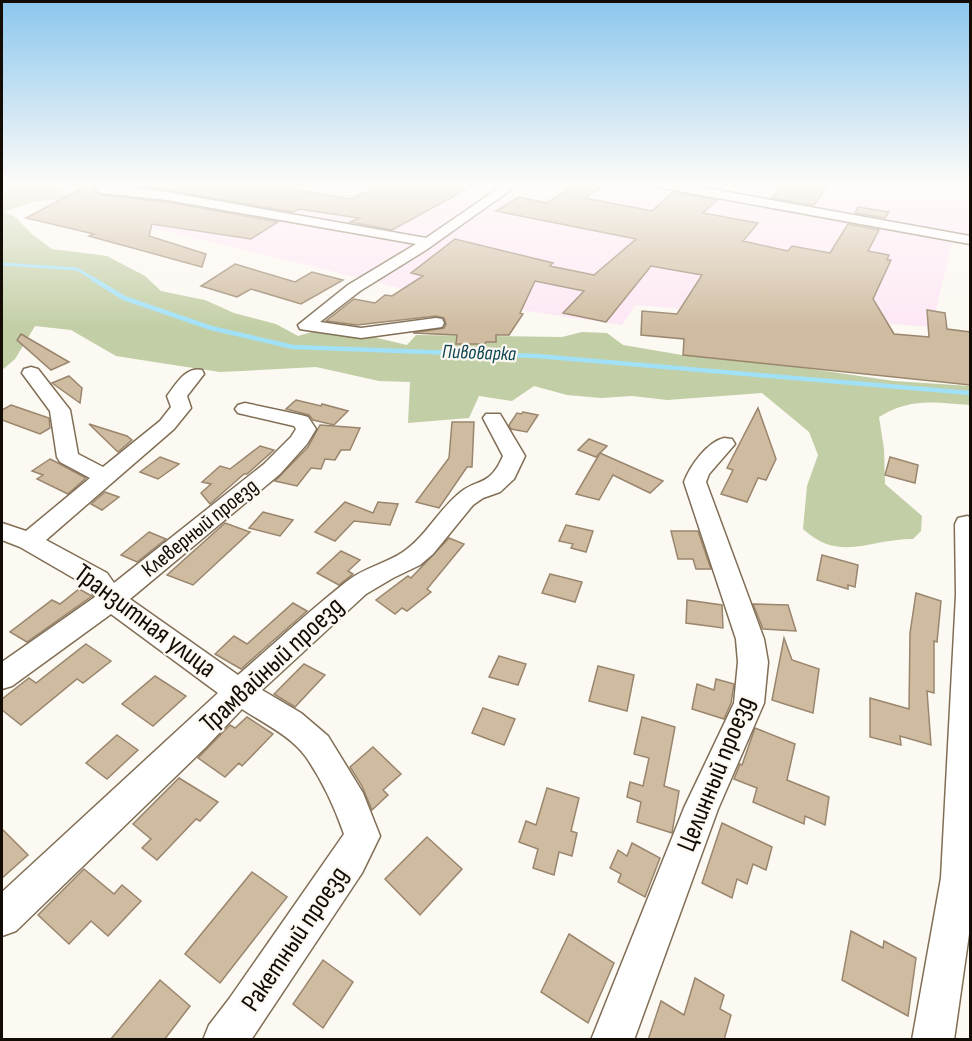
<svg xmlns="http://www.w3.org/2000/svg" width="972" height="1041" viewBox="0 0 972 1041" font-family="'Sofia Sans Condensed',sans-serif">
	<style>
		.industrial { fill: #fde7f5 }
		.green { fill: #c2cea5 }
		.lines { fill: none; stroke-linecap: round; stroke-linejoin: round }
		.stream-far1 { stroke: #a1e1f8; stroke-width: 3 }
		.stream { stroke: #a1e1f8; stroke-width: 4.5 }
		.building { fill: #cfbba0; stroke: #99866d; stroke-width: 1.5 }
		.minor-casing { stroke: #806e55; stroke-width: 3 }
		.minor { fill: #fff; fill-rule: evenodd }
		.labels { text-anchor: middle; dominant-baseline: central; stroke-width: 4.5; stroke-linejoin: round; paint-order: stroke }
		.far-water-label { font-size: 20px; font-style: italic; fill: #104757; stroke: #fcf8f2 }
		.street-label { font-size: 22px; fill: #130c04; stroke: #fcf8f2 }
		.near-street-label { font-size: 27px; fill: #130c04; stroke: #fcf8f2 }
	</style>
	<rect width="100%" height="100%" fill="#fcf8f2"/>
	<!-- industrial -->
	<polygon class="industrial" points="154,183 970,183 970,236 954,234 932,327 635,305 622,325 435,297 295,262 103,217 161,186"/>
	<!-- green -->
	<path class="green" d="M13,183H52L70,198L33,202L4,212L14,216L33,235L52,249L107,256L145,276L161,291L205,300L234,313L276,324L298,336L315,331L357,328L373,337L407,345L416,335L562,337L582,332L607,333L623,345L682,355L777,364L894,381L970,386V405C934,403 912,397 879,417L884,449L885,484L922,516L921,531L913,539C869,539 840,563 803,529L807,486L818,455L809,432L762,393L667,400L632,396L601,398L567,395L534,386L512,401L479,396L469,418L408,423L410,382L379,381L316,367L220,372L167,364L116,356L71,330L35,326L15,359L2,370V185Z"/>
	<g class="lines">
		<!-- stream-far1 -->
		<g class="stream-far1">
			<polyline points="2,195 5,183"/>
			<polyline points="2,264 77,269 95,280"/>
		</g>
		<!-- stream -->
		<polyline class="stream" points="93,279 124,298 211,328 293,347 537,356 970,393"/>
	</g>
	<!-- building -->
	<g class="building">
		<polygon points="91,183 93,183 94,191 101,195 167,202 278,222 251,239 152,224 149,236 206,254 202,267 89,236 94,234 26,218"/>
		<polygon points="115,183 252,183 351,199 386,183 478,183 392,230 350,222 359,218 299,209 293,212 167,190"/>
		<polygon points="577,183 601,187 585,198 652,211 673,192 717,200 703,213 758,223 743,241 788,251 792,246 830,253 848,224 879,230 868,251 889,255 887,260 891,260 873,299 894,334 929,337 927,310 945,313 947,329 970,332 970,385 683,355 684,339 641,335 642,311 677,314 702,275 651,266 606,322 563,313 584,291 535,281 520,313 523,314 509,335 496,335 496,342 486,342 485,344 456,344 457,335 413,333 444,328 446,324 444,318 436,316 357,325 326,321 354,299 375,303 385,295 392,296 423,276 411,273 455,239 553,263 550,266 594,275 636,239 496,211 519,197 547,203"/>
		<polygon points="785,183 830,183 814,205 772,198"/>
		<polygon points="858,207 889,212 885,218 855,213"/>
		<polygon points="235,264 295,282 312,272 343,280 301,304 251,289 237,297 201,286"/>
		<polygon points="21,334 69,362 51,370 17,340"/>
		<polygon points="69,376 82,388 80,403 52,383"/>
		<polygon points="296,400 321,406 322,404 348,411 334,425 313,420 309,415 286,409"/>
		<polygon points="11,405 49,418 50,428 40,434 2,420 2,410"/>
		<polygon points="758,408 776,459 766,480 758,478 747,502 721,494 733,470 727,468"/>
		<polygon points="523,412 538,415 527,432 511,429 509,425 517,413 521,414"/>
		<polygon points="452,422 474,422 472,467 467,467 439,508 416,502 449,458"/>
		<polygon points="89,424 127,436 132,440 118,452"/>
		<polygon points="320,425 360,428 350,450 341,450 335,460 325,459 321,469 311,468 297,486 275,481 308,447"/>
		<polygon points="589,439 607,446 596,457 578,450"/>
		<polygon points="260,446 274,450 247,474 244,474 210,504 201,493 211,484 202,482 220,466 230,469"/>
		<polygon points="600,453 663,481 650,493 613,475 599,500 576,494"/>
		<polygon points="160,457 179,464 158,479 140,472"/>
		<polygon points="890,457 918,465 915,483 885,475"/>
		<polygon points="50,459 58,463 86,478 68,494 37,479 43,475 32,471"/>
		<polygon points="105,492 119,497 102,510 91,504"/>
		<polygon points="345,502 373,513 378,502 398,504 390,525 354,521 335,541 315,532"/>
		<polygon points="263,512 293,520 280,536 249,528"/>
		<polygon points="225,523 250,532 193,585 167,575"/>
		<polygon points="566,525 593,531 586,552 571,548 573,544 559,541"/>
		<polygon points="671,531 698,531 711,569 696,569 693,559 678,559"/>
		<polygon points="149,532 166,539 137,562 121,555"/>
		<polygon points="449,538 464,544 427,589 431,592 407,611 402,608 395,614 376,600 408,576 411,578"/>
		<polygon points="341,551 360,560 348,571 353,574 339,585 317,573"/>
		<polygon points="822,555 858,565 855,587 848,585 848,589 817,580"/>
		<polygon points="550,574 582,582 575,602 542,593"/>
		<polygon points="79,589 92,596 27,642 10,632 52,600 60,604"/>
		<polygon points="916,593 941,601 937,642 934,641 934,693 927,691 931,745 900,736 901,745 870,737 870,698 909,709 910,633"/>
		<polygon points="687,600 722,605 723,628 686,623"/>
		<polygon points="293,603 307,611 241,669 215,654 234,636 247,644"/>
		<polygon points="753,604 788,605 796,631 763,629"/>
		<polygon points="784,638 792,660 819,669 813,713 772,700"/>
		<polygon points="86,644 111,661 83,683 77,679 21,725 2,710 2,699 29,678 36,683"/>
		<polygon points="499,656 526,664 518,685 489,677"/>
		<polygon points="304,664 325,675 295,707 274,694"/>
		<polygon points="598,666 634,675 627,711 589,701"/>
		<polygon points="155,676 186,696 153,726 122,704"/>
		<polygon points="716,679 734,684 731,703 724,719 692,709 697,684 714,690"/>
		<polygon points="483,708 515,719 504,745 472,733"/>
		<polygon points="247,717 273,734 242,766 239,763 225,777 198,758 230,725 235,728"/>
		<polygon points="642,717 675,727 664,786 679,791 672,833 637,822 641,802 627,797 630,782 643,786 649,758 634,754"/>
		<polygon points="755,728 795,744 787,780 829,797 825,825 805,816 804,824 753,802 757,788 734,779 740,764 742,765"/>
		<polygon points="117,735 138,750 107,779 86,763"/>
		<polygon points="373,747 401,774 383,790 388,795 372,810 362,786 350,767"/>
		<polygon points="179,778 218,802 200,821 196,819 157,860 142,848 151,839 133,824"/>
		<polygon points="547,788 579,798 571,831 577,833 572,856 559,852 554,875 533,868 538,849 519,842 526,821 536,825"/>
		<polygon points="722,823 772,847 766,870 753,864 747,884 737,879 732,898 702,883"/>
		<polygon points="2,829 28,855 2,878"/>
		<polygon points="427,837 462,869 420,915 385,879"/>
		<polygon points="632,843 660,858 645,897 618,882 621,874 610,868 618,850 627,856"/>
		<polygon points="84,869 114,894 122,885 141,901 108,936 91,921 69,944 38,915"/>
		<polygon points="252,872 287,897 220,983 185,954"/>
		<polygon points="851,931 883,948 884,941 916,958 908,1016 842,980"/>
		<polygon points="569,934 614,963 588,1023 541,992"/>
		<polygon points="323,960 353,982 323,1028 293,1004"/>
		<polygon points="695,978 724,995 720,1009 731,1015 724,1040 648,1040 661,1001 684,1015"/>
		<polygon points="160,980 190,1006 164,1040 110,1040"/>
	</g>
	<g class="lines">
		<defs>
			<g id="minor">
				<polygon points="95,183 167,192 426,238 506,183 520,183 426,250 360,291 320,322 361,328 436,318 442,319 444,323 442,327 361,338 306,330 300,329 298,325 348,285 416,244 167,200 101,193 95,189"/>
				<polygon points="651,183 678,183 970,236 970,244 657,187"/>
				<path d="M31,367L38,369L70,410L78,454L103,467L160,421L171,407L167,396C176,384 186,366 202,370L204,374L187,396L191,408L174,429L46,540L107,573L114,583L264,464L291,437L296,429L294,426L238,413L235,409L238,405L245,403L301,415L308,417L316,429L307,444L280,474L130,599L238,675C274,644 309,611 346,582C363,568 385,564 403,552C424,538 437,513 456,496C477,476 488,490 503,456L483,418L486,414H500L525,456L514,479L500,492L483,498L473,505L433,554L420,565L393,578L366,594L262,690L301,713L328,736L363,793L380,836L362,873L251,1040H203L209,1025L229,999L344,834C335,808 322,780 306,757C291,736 263,723 242,709L206,747L16,931L2,936V892L218,693L111,614L12,686L2,689V662L95,597L89,587L20,547L2,540V523L26,531L90,478L60,462L57,457L50,411L22,373L24,369Z"/>
				<path d="M724,438L732,439L735,444L709,474L706,482L764,639L768,662L764,703L718,809L634,1040H591L684,808L734,703L738,662L736,639L684,482C690,466 707,442 724,438Z"/>
				<polygon points="967,516 970,517 970,927 954,1040 912,1040 941,878 956,595 955,524 958,518"/>
			</g>
		</defs>
		<!-- minor casing -->
		<use href="#minor" class="minor-casing"/>
		<!-- minor -->
		<use href="#minor" class="minor"/>
	</g>
	<!-- sky -->
	<linearGradient id="sky" x2="0" y2="1"><stop stop-color="#8bc6ee"/><stop offset="0.56" stop-color="#fefcf9"/><stop offset="1" stop-color="#fefcf9" stop-opacity="0"/></linearGradient>
	<rect width="972" height="329" fill="url(#sky)"/>
	<g class="labels">
		<!-- far-water labels -->
		<g class="far-water-label">
			<text transform="translate(479 353) rotate(2)">Пивоварка</text>
		</g>
		<!-- street labels -->
		<g class="street-label">
			<text transform="translate(200 528) rotate(-39)">Клеверный проезд</text>
		</g>
		<!-- near-street labels -->
		<g class="near-street-label">
			<text transform="translate(145 621) rotate(37)">Транзитная улица</text>
			<text transform="translate(272 665) rotate(-43)">Трамвайный проезд</text>
			<text transform="translate(716 774) rotate(-68)">Целинный проезд</text>
			<text transform="translate(295 939) rotate(-56)">Ракетный проезд</text>
		</g>
	</g>
	<!-- border -->
	<rect width="972" height="1041" fill="none" stroke="#130c04" stroke-width="6"/>
</svg>
